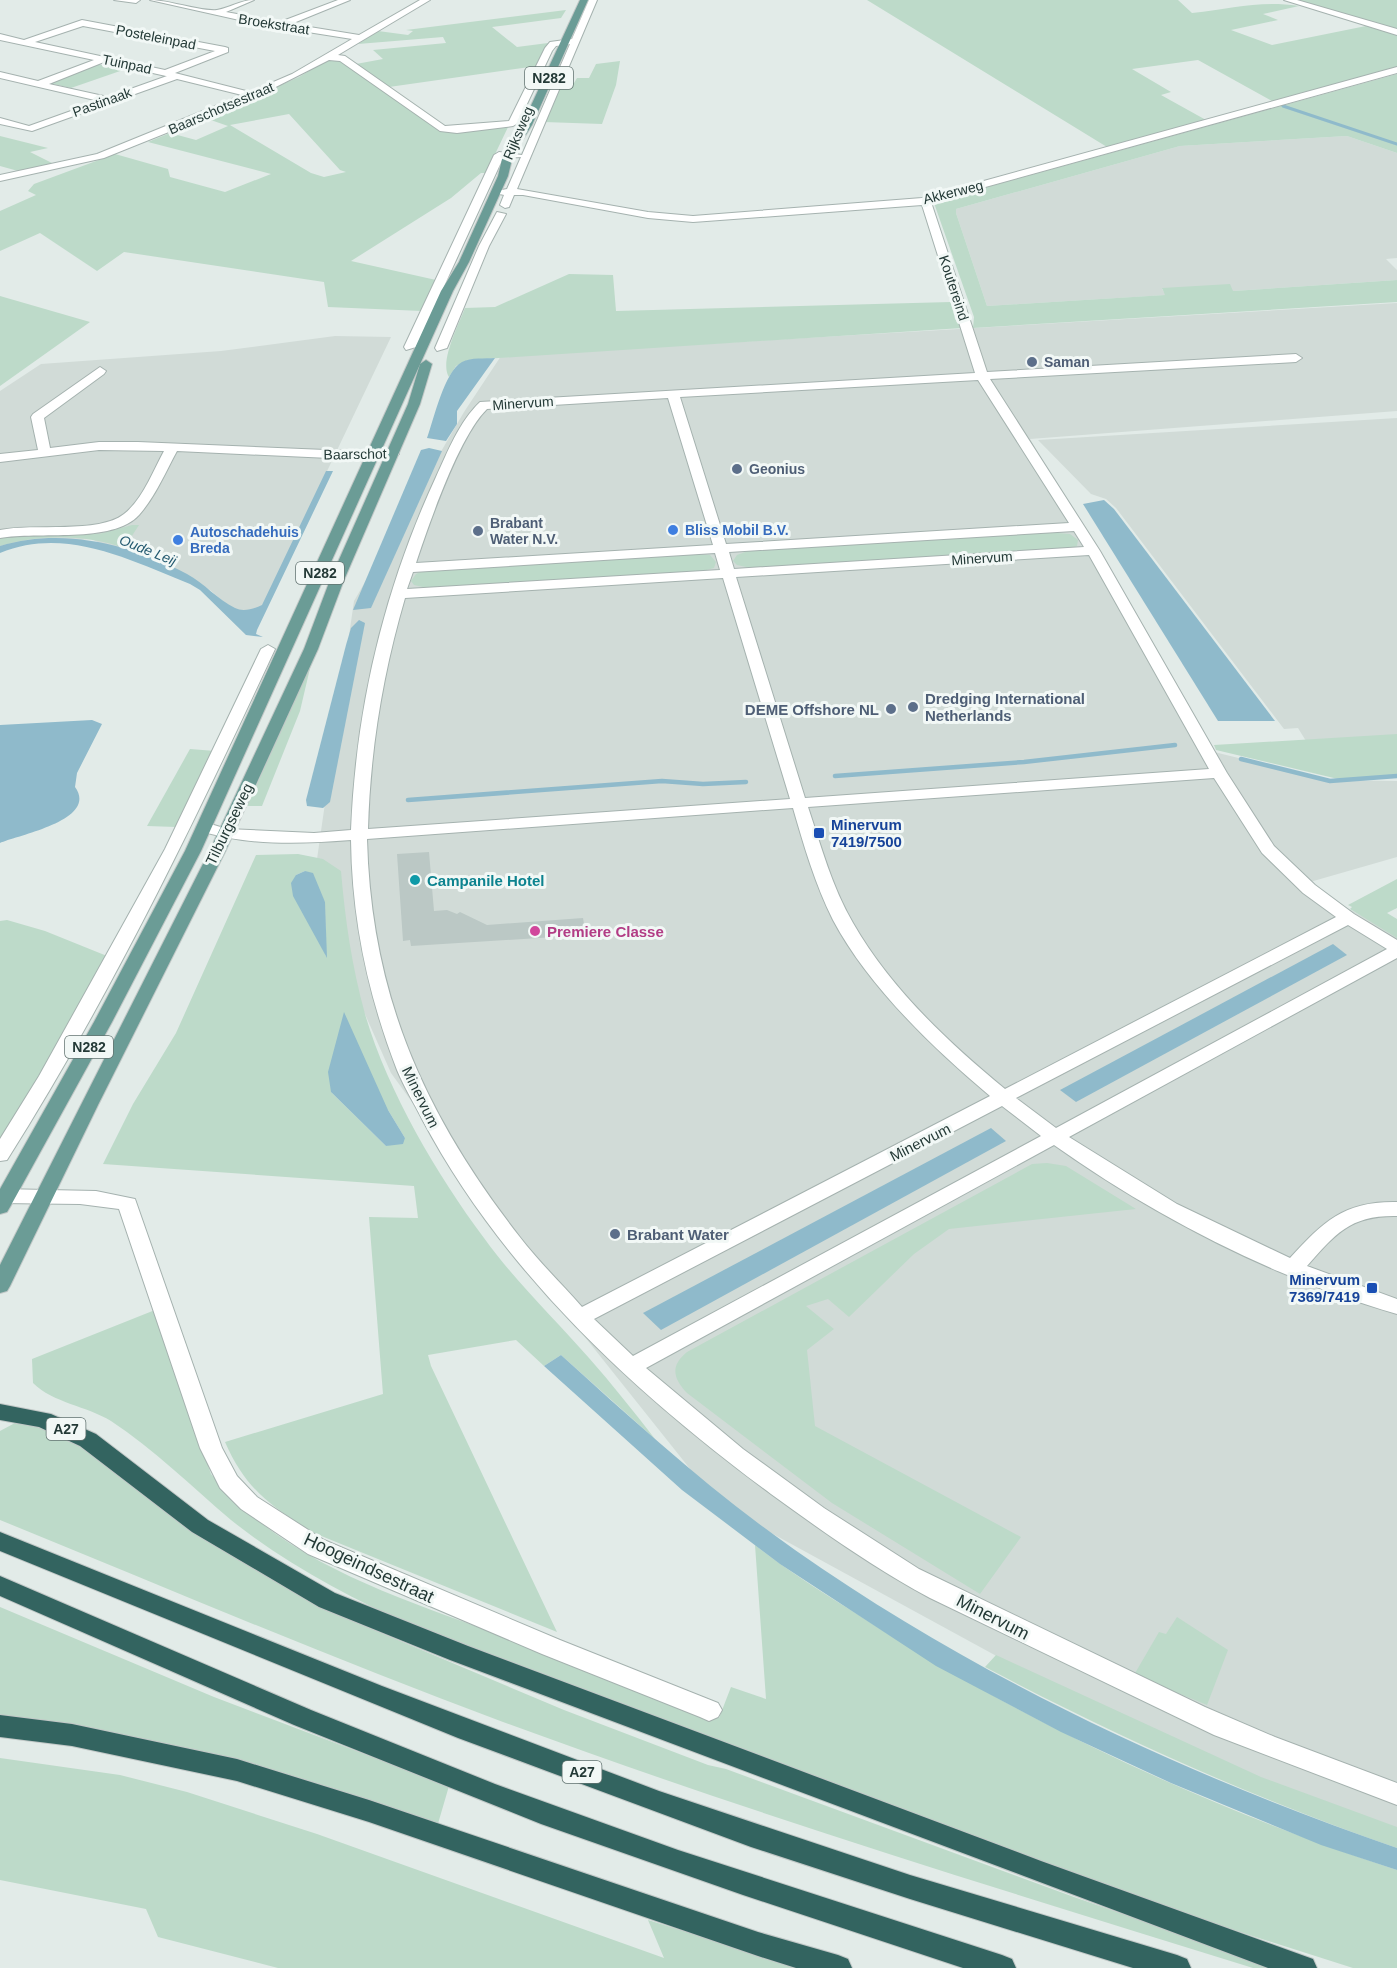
<svg xmlns="http://www.w3.org/2000/svg" width="1397" height="1968" viewBox="0 0 1397 1968" font-family="Arial,sans-serif">
	<style>
		.built { fill: #d1dbd7 }
		.green { fill: #bddac9; fill-rule: evenodd }
		.water { fill: #8fbacb }
		.lines { fill: none; stroke-linecap: round; stroke-linejoin: round }
		.stream-far1 { stroke: #8fbacb; stroke-width: 3 }
		.stream { stroke: #8fbacb; stroke-width: 4.5 }
		.building { fill: #bbc8c5 }
		.minor-casing { stroke: #a5b2af; stroke-width: 2 }
		.major-casing { stroke: #c2c8c7; stroke-width: 2 }
		.highway-casing { stroke: #c2c8c7; stroke-width: 2 }
		.minor { fill: #fff; fill-rule: evenodd }
		.major { fill: #6b9c96; fill-rule: evenodd }
		.highway { fill: #336460; fill-rule: evenodd }
		.service-dot { fill: #5c6f8a; stroke: #f2f8f6; stroke-width: 2 }
		.shop-dot { fill: #3f7fe0; stroke: #f2f8f6; stroke-width: 2 }
		.transit-dot { fill: #1a4fb4; stroke: #f2f8f6; stroke-width: 2 }
		.culture-dot { fill: #0f9aa8; stroke: #f2f8f6; stroke-width: 2 }
		.hotel-dot { fill: #d1479c; stroke: #f2f8f6; stroke-width: 2 }
		.labels { text-anchor: middle; dominant-baseline: central; stroke-width: 6; stroke-linejoin: round; paint-order: stroke }
		.far-street-label { font-size: 14px; fill: #243a37; stroke: #f2f8f6 }
		.shield { fill: #f2f8f6; stroke: #627370; stroke-width: 1.5 }
		.shield-label { font-size: 14px; font-weight: bold; fill: #243a37 }
		.far-service-label { font-size: 14px; font-weight: bold; fill: #4e5e75; stroke: #f2f8f6; text-anchor: start }
		.far-shop-label { font-size: 14px; font-weight: bold; fill: #366cbe; stroke: #f2f8f6; text-anchor: start }
		.far-water-label { font-size: 14px; font-style: italic; fill: #245a70; stroke: #f2f8f6 }
		.service-label { font-size: 15px; font-weight: bold; fill: #4e5e75; stroke: #f2f8f6; text-anchor: start }
		.street-label { font-size: 15px; fill: #243a37; stroke: #f2f8f6 }
		.transit-label { font-size: 15px; font-weight: bold; fill: #164399; stroke: #f2f8f6; text-anchor: start }
		.culture-label { font-size: 15px; font-weight: bold; fill: #0d838f; stroke: #f2f8f6; text-anchor: start }
		.hotel-label { font-size: 15px; font-weight: bold; fill: #b23c85; stroke: #f2f8f6; text-anchor: start }
		.near-street-label { font-size: 18px; fill: #243a37; stroke: #f2f8f6 }
	</style>
	<rect width="100%" height="100%" fill="#e2ebe8"/>
	<!-- built -->
	<g class="built">
		<polygon points="1347,136 1397,153 1397,258 1386,259 1397,270 1397,280 1233,291 1162,289 1166,295 987,306 956,213 956,209 1180,146"/>
		<polygon points="1397,303 1397,411 1030,439 1210,751 1328,780 1397,781 1397,857 1303,884 1397,935 1397,1829 1205,1770 718,1504 557,1302 391,1073 312,894 354,601 464,412 501,356"/>
		<polygon points="335,336 391,337 258,616 239,615 210,590 91,539 0,546 0,391 41,364 221,351"/>
		<polygon points="1397,418 1397,735 1306,741 1298,728 1284,729 1116,508 1106,499 1091,494 1038,440"/>
	</g>
	<!-- green -->
	<g class="green">
		<path d="M867,0H1178L1192,13C1233,9 1258,0 1299,6L1263,14L1278,20L1231,30L1272,45L1366,26L1397,35V67L1272,101L1198,60L1132,69L1171,92L1161,95L1206,120L1107,147Z"/>
		<polygon points="1295,0 1397,0 1397,30"/>
		<polygon points="566,10 561,18 492,27 517,47 548,43 537,66 389,87 356,64 383,59 373,50 446,43 443,37 358,44 378,31 408,35 413,31 406,30"/>
		<path d="M330,58L340,59L441,130L509,125L486,173H481L451,198L351,261L436,280L422,311L328,307L324,282L124,252L97,271L40,233L0,251V211L36,195L28,191L34,184L115,154L168,169L170,177L225,192L271,174L148,142L170,133L196,140L228,126L205,118L299,77ZM289,114L340,170L346,172L324,177L311,173L230,125Z"/>
		<polygon points="620,61 616,85 602,124 544,122 561,83 574,83 577,78 589,78 596,64"/>
		<polygon points="97,64 123,70 71,88 45,82"/>
		<polygon points="1397,74 1397,153 1347,136 1180,146 956,209 956,213 987,306 1165,295 1162,288 1230,284 1233,291 1397,280 1397,302 973,328 974,317 934,203 936,201"/>
		<polygon points="0,136 48,148 30,152 54,164 18,171 0,166"/>
		<path d="M569,274L613,275L616,311L951,302L955,319L962,328L468,360L456,366L449,377C439,362 459,324 465,308L495,307Z"/>
		<polygon points="0,296 90,322 0,386"/>
		<path d="M132,525H139L124,548C86,534 39,534 0,546V538L10,535L94,531V534H99Z"/>
		<polygon points="1046,532 1070,534 1078,540 1077,546 1072,548 751,568 737,565 733,561 737,555 753,549"/>
		<polygon points="686,554 710,555 716,562 714,568 699,572 427,588 414,585 411,581 416,574 424,570"/>
		<polygon points="311,664 300,711 262,806 247,806"/>
		<polygon points="1397,734 1397,776 1338,779 1216,750 1214,745"/>
		<polygon points="190,749 215,751 176,827 147,826"/>
		<path d="M298,854L323,859L341,871C345,919 352,967 365,1014C387,1090 437,1175 484,1238C515,1281 554,1318 589,1358C612,1384 634,1412 655,1439L561,1355L544,1366L516,1340L428,1355L431,1366L557,1632L314,1533C271,1506 246,1490 225,1442L383,1394L369,1217L418,1218L414,1186L103,1164L133,1104L176,1033L256,855ZM305,871L325,902L326,956L296,875ZM331,1092L388,1110L405,1138L386,1146Z"/>
		<polygon points="1397,879 1397,908 1387,913 1397,919 1397,938 1350,909 1352,907 1348,905"/>
		<polygon points="7,920 45,931 107,956 0,1145 0,921"/>
		<path d="M1047,1163L1066,1166L1136,1209L949,1229L914,1254L849,1317L828,1299L806,1306L834,1329L807,1350L815,1426L1021,1537L980,1594L832,1503L687,1393C673,1378 670,1366 687,1352L1032,1164Z"/>
		<path d="M155,1310L211,1474C284,1565 405,1599 510,1639C579,1666 648,1694 719,1718L731,1687L766,1699L755,1545C788,1571 824,1593 860,1616C1026,1724 1209,1808 1397,1870V1968H1353L1093,1885L413,1626C349,1597 286,1564 231,1520C192,1487 154,1449 111,1421C87,1406 53,1403 33,1383L32,1359Z"/>
		<path d="M15,1423L59,1430L302,1596L360,1624L564,1710L708,1765L726,1769L1074,1897L1278,1968H1253C1002,1890 750,1813 503,1722C333,1659 167,1588 0,1520V1431Z"/>
		<polygon points="0,1607 214,1697 449,1786 437,1827 0,1716"/>
		<polygon points="1177,1617 1228,1650 1207,1705 1134,1675 1159,1632 1166,1634"/>
		<path d="M996,1655L1261,1777L1397,1827V1848C1255,1799 1118,1737 985,1667Z"/>
		<polygon points="0,1758 120,1775 187,1792 317,1834 664,1958 648,1920 804,1968 278,1968 158,1937 146,1909 0,1880"/>
	</g>
	<!-- water -->
	<g class="water">
		<path d="M495,358L457,411V424L446,441L427,438C434,419 444,372 462,362C471,357 485,359 495,358Z"/>
		<polygon points="429,448 442,451 371,608 353,610 421,450"/>
		<path d="M326,471H333L257,630L256,634L263,637L246,635L200,590L190,584C129,560 66,526 0,553V546C63,527 130,544 187,574C204,583 218,600 235,608C243,612 254,609 262,605Z"/>
		<polygon points="1104,500 1114,509 1275,721 1218,721 1083,504"/>
		<polygon points="359,620 365,623 330,802 323,808 307,806 306,800 346,645 351,628"/>
		<path d="M92,720L102,724L77,773L75,787C99,820 18,835 0,843V725Z"/>
		<polygon points="305,871 313,873 325,902 327,958 293,896 291,883 296,875"/>
		<polygon points="1333,944 1347,955 1076,1102 1060,1090"/>
		<polygon points="344,1012 388,1110 405,1138 403,1144 386,1146 331,1092 328,1072"/>
		<polygon points="991,1128 1006,1141 661,1330 643,1313"/>
		<path d="M561,1355C636,1423 712,1492 795,1550C979,1679 1186,1775 1397,1848V1870L1321,1845L1171,1783L1061,1732L936,1666L780,1564L682,1490L544,1366Z"/>
	</g>
	<g class="lines">
		<!-- stream-far1 -->
		<polyline class="stream-far1" points="1283,106 1397,144"/>
		<!-- stream -->
		<g class="stream">
			<polyline points="1241,759 1330,781 1397,776"/>
			<polyline points="835,776 1024,762 1175,745"/>
			<polyline points="408,800 662,781 703,784 746,782"/>
		</g>
	</g>
	<!-- building -->
	<polygon class="building" points="429,852 434,911 447,910 457,914 460,912 487,925 583,918 586,935 411,946 410,940 403,941 397,854"/>
	<g class="lines">
		<defs>
			<g id="minor">
				<polygon points="114,0 140,0 136,3"/>
				<path d="M150,0C169,0 202,12 217,10C230,8 240,0 254,0L226,12L280,22L338,0H350L291,24L359,35L420,0H430L338,55L345,56L445,126L509,121L545,48L550,42L572,39L589,0H597L517,189L648,212L693,216L922,198L1397,67V73L931,202L987,372L1296,354L1302,358L1296,362L990,379L1100,551L1227,773L1274,846L1315,885L1354,914L1397,940V958L1069,1137L1177,1204L1290,1258C1324,1221 1344,1201 1397,1202V1216C1351,1215 1336,1233 1307,1266L1397,1299V1314C1276,1279 1157,1218 1054,1145L646,1368L743,1449L824,1508L919,1569L1205,1707L1275,1737L1397,1783V1805L1214,1735L930,1598C874,1568 822,1531 771,1494C633,1392 503,1272 422,1119C414,1103 404,1087 397,1070C368,995 352,921 351,840C301,844 246,846 198,830L196,827L204,822L227,829L314,833L351,830C356,706 385,587 436,477C448,451 459,422 480,402L975,373L922,205L693,222L648,218L523,195H514L509,207L505,208L500,205L504,195L491,192L507,189L521,157L503,158L416,347L406,350L404,347L494,155L499,152L522,155L570,44L556,46L552,51L518,123L513,126L457,133L440,131L340,61L329,60L256,97L104,158L0,181V175L97,154L242,95L177,79L32,131L0,124V118L29,126L99,101L0,78V72L38,81L94,60L0,40V34L24,40L82,20L225,47L228,48V52L175,73L250,92L292,74L352,39L257,24ZM83,26L215,51L165,70L35,42ZM104,62L166,76H167L108,97L49,84ZM978,380L1069,523L726,544L680,397ZM668,398L713,545L416,563C429,524 459,436 487,409ZM1074,531L1084,547L734,569L729,552ZM715,553L720,570L407,589L413,572ZM1089,555L1209,769L805,798L736,577ZM723,578L790,799L368,829C370,751 383,673 405,598ZM1214,778L1262,853L1303,893L1336,917L1005,1089C948,1042 890,988 853,923C832,887 821,846 808,807ZM793,808C804,846 815,884 833,920C868,986 934,1049 990,1096L582,1307C561,1283 538,1261 519,1236C424,1114 371,995 367,839ZM1348,925L1387,949L1056,1128L1016,1098ZM1002,1106L1041,1136L633,1356L594,1319Z"/>
				<polygon points="1284,0 1297,0 1397,29 1397,35"/>
				<polygon points="497,212 506,214 489,246 447,348 437,351 435,348 479,246"/>
				<path d="M100,367L106,371L104,374L44,418L50,448L99,442H138L373,452L393,450L399,454L393,458L373,460L177,451C165,473 155,497 139,515C113,544 37,531 0,538V530C33,523 99,534 124,514C143,499 153,471 164,451L99,450L0,462V454L38,450L31,417L33,414Z"/>
				<path d="M268,645L275,649C194,823 110,997 7,1160L0,1161V1139L39,1076L165,849L261,649Z"/>
				<polygon points="0,1189 96,1191 135,1199 222,1448 237,1476 257,1497 324,1540 560,1640 718,1703 722,1710 718,1717 709,1721 700,1717 542,1654 308,1554 241,1509 220,1488 200,1448 119,1209 80,1204 0,1203"/>
			</g>
			<g id="major">
				<polygon points="580,0 588,0 532,125 513,155 508,176 469,262 453,291 201,851 112,1022 10,1207 7,1212 0,1214 0,1189 94,1022 185,851 441,291 459,262 498,176 503,155 522,125"/>
				<polygon points="426,360 432,364 420,404 344,580 318,649 225,852 98,1105 10,1286 7,1291 0,1293 0,1265 209,852 304,649 330,580 408,404 420,364"/>
			</g>
			<g id="highway">
				<polygon points="0,1404 51,1414 96,1434 208,1520 335,1593 468,1646 1041,1861 1313,1959 1317,1968 1268,1968 450,1660 319,1607 192,1532 80,1446 39,1427 0,1420"/>
				<polygon points="0,1532 382,1686 659,1791 910,1875 1177,1955 1187,1959 1191,1968 1133,1968 910,1899 751,1847 458,1738 0,1551"/>
				<polygon points="0,1576 311,1710 495,1784 678,1850 1002,1955 1012,1959 1016,1968 963,1968 743,1895 541,1824 294,1725 0,1596"/>
				<polygon points="0,1715 72,1724 237,1759 369,1800 758,1932 838,1955 848,1959 852,1968 796,1968 758,1956 369,1822 237,1781 72,1746 0,1737"/>
			</g>
		</defs>
		<!-- minor casing -->
		<use href="#minor" class="minor-casing"/>
		<!-- major casing -->
		<use href="#major" class="major-casing"/>
		<!-- highway casing -->
		<use href="#highway" class="highway-casing"/>
		<!-- minor -->
		<use href="#minor" class="minor"/>
		<!-- major -->
		<use href="#major" class="major"/>
		<!-- highway -->
		<use href="#highway" class="highway"/>
	</g>
	<!-- markers -->
	<g class="service-dot">
		<circle cx="1032" cy="362" r="6"/>
		<circle cx="737" cy="469" r="6"/>
		<circle cx="478" cy="531" r="6"/>
		<circle cx="913" cy="707" r="6"/>
		<circle cx="891" cy="709" r="6"/>
		<circle cx="615" cy="1234" r="6"/>
	</g>
	<g class="shop-dot">
		<circle cx="673" cy="530" r="6"/>
		<circle cx="178" cy="540" r="6"/>
	</g>
	<g class="transit-dot">
		<rect x="813" y="827" width="12" height="12" rx="3"/>
		<rect x="1366" y="1282" width="12" height="12" rx="3"/>
	</g>
	<circle class="culture-dot" cx="415" cy="880" r="6"/>
	<circle class="hotel-dot" cx="535" cy="931" r="6"/>
	<g class="labels">
		<!-- far-street labels -->
		<g class="far-street-label">
			<text transform="translate(274 24) rotate(9)">Broekstraat</text>
			<text transform="translate(156 37) rotate(11)">Posteleinpad</text>
			<text transform="translate(127 64) rotate(12)">Tuinpad</text>
			<text transform="translate(102 102) rotate(-20)">Pastinaak</text>
			<text transform="translate(221 108) rotate(-23)">Baarschotsestraat</text>
			<text transform="translate(518 133) rotate(-67)">Rijksweg</text>
			<text transform="translate(953 192) rotate(-14)">Akkerweg</text>
			<text transform="translate(954 288) rotate(72)">Koutereind</text>
			<text transform="translate(523 403) rotate(-4)">Minervum</text>
			<text transform="translate(355 454) rotate(-1)">Baarschot</text>
			<text transform="translate(982 558) rotate(-4)">Minervum</text>
		</g>
		<!-- shield labels -->
		<g class="shield">
			<rect x="525" y="67" width="48" height="22" rx="4.5"/>
			<rect x="296" y="562" width="48" height="22" rx="4.5"/>
			<rect x="65" y="1036" width="48" height="22" rx="4.5"/>
			<rect x="46.5" y="1418" width="39" height="22" rx="4.5"/>
			<rect x="562.5" y="1761" width="39" height="22" rx="4.5"/>
		</g>
		<g class="shield-label">
			<text x="549" y="78">N282</text>
			<text x="320" y="573">N282</text>
			<text x="89" y="1047">N282</text>
			<text x="66" y="1429">A27</text>
			<text x="582" y="1772">A27</text>
		</g>
		<!-- far-service labels -->
		<g class="far-service-label">
			<text x="1044" y="362">Saman</text>
			<text x="749" y="469">Geonius</text>
			<text x="490" y="523">Brabant<tspan x="490" dy="16">Water N.V.</tspan></text>
		</g>
		<!-- far-shop labels -->
		<g class="far-shop-label">
			<text x="685" y="530">Bliss Mobil B.V.</text>
			<text x="190" y="532">Autoschadehuis<tspan x="190" dy="16">Breda</tspan></text>
		</g>
		<!-- far-water labels -->
		<g class="far-water-label">
			<text transform="translate(148 550) rotate(22)">Oude Leij</text>
		</g>
		<!-- service labels -->
		<g class="service-label">
			<text x="925" y="698">Dredging International<tspan x="925" dy="17">Netherlands</tspan></text>
			<text x="879" y="709" text-anchor="end">DEME Offshore NL</text>
			<text x="627" y="1234">Brabant Water</text>
		</g>
		<!-- street labels -->
		<g class="street-label">
			<text transform="translate(229 824) rotate(-64)">Tilburgseweg</text>
			<text transform="translate(421 1097) rotate(64)">Minervum</text>
			<text transform="translate(920 1142) rotate(-27)">Minervum</text>
		</g>
		<!-- transit labels -->
		<g class="transit-label">
			<text x="831" y="824">Minervum<tspan x="831" dy="17">7419/7500</tspan></text>
			<text x="1360" y="1279" text-anchor="end">Minervum<tspan x="1360" dy="17">7369/7419</tspan></text>
		</g>
		<!-- culture labels -->
		<g class="culture-label">
			<text x="427" y="880">Campanile Hotel</text>
		</g>
		<!-- hotel labels -->
		<g class="hotel-label">
			<text x="547" y="931">Premiere Classe</text>
		</g>
		<!-- near-street labels -->
		<g class="near-street-label">
			<text transform="translate(369 1568) rotate(25)">Hoogeindsestraat</text>
			<text transform="translate(993 1617) rotate(27)">Minervum</text>
		</g>
	</g>
</svg>
